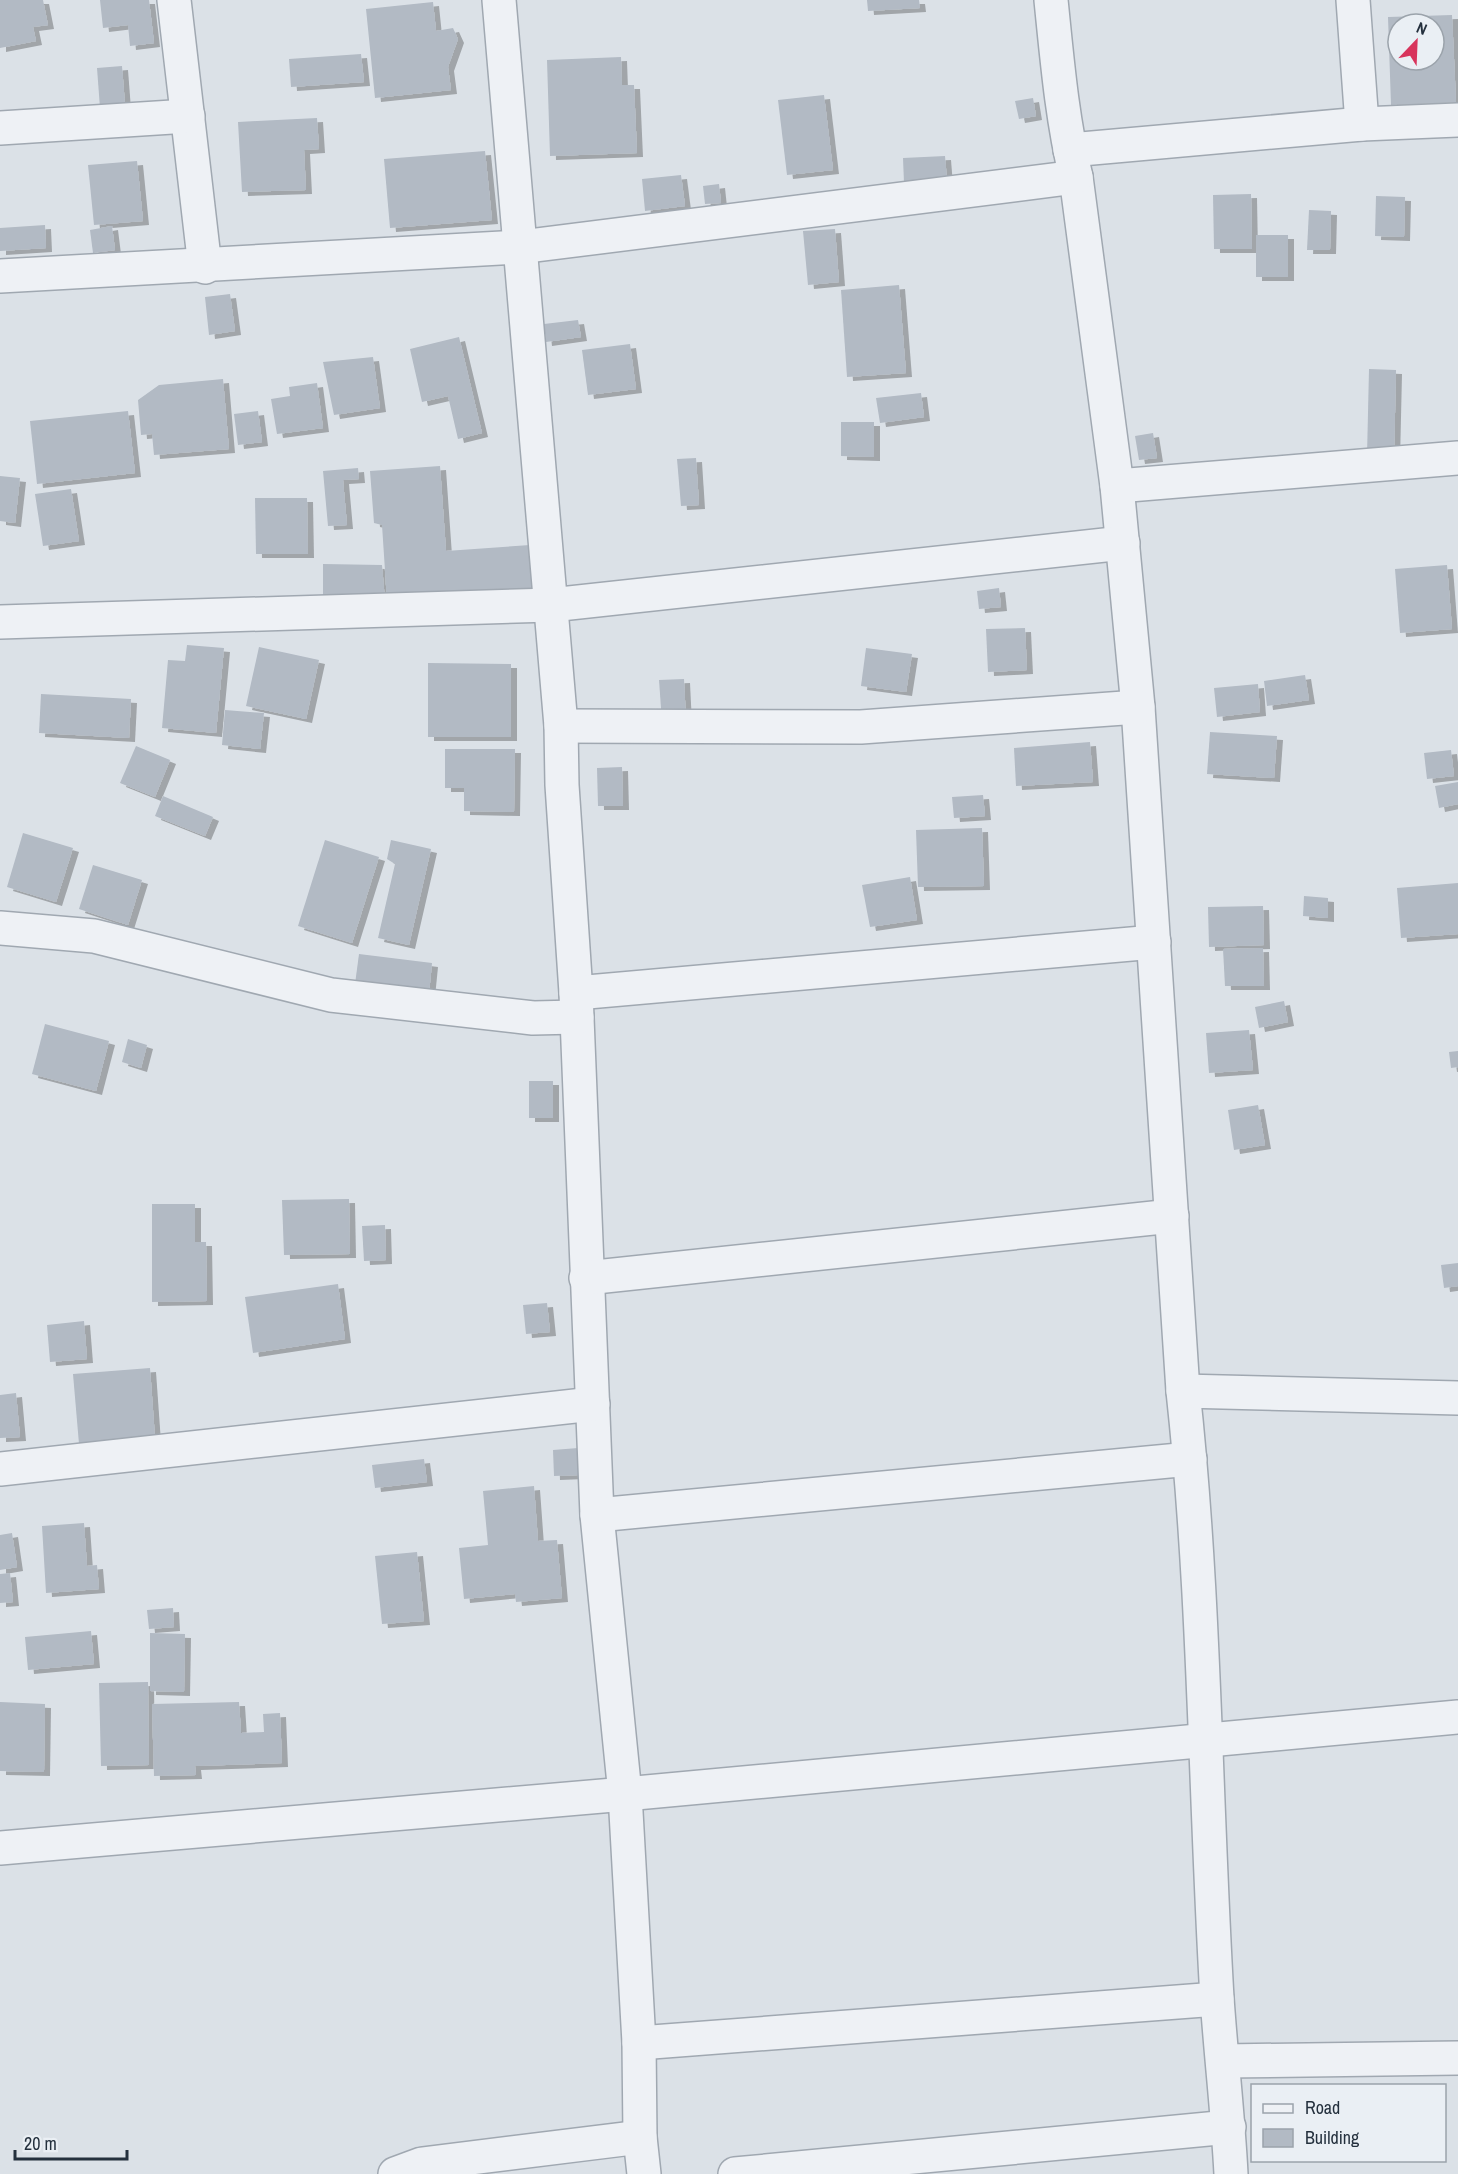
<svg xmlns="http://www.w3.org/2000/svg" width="1458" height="2174" viewBox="0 0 1458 2174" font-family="'Archivo Narrow',sans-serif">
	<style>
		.building { fill: #b2bac4; fill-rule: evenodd; filter: url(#shadow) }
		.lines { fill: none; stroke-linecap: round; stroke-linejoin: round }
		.minor-casing { stroke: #a0a8b1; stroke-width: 36 }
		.minor { stroke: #eef1f5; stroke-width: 33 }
	</style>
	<defs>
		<filter id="shadow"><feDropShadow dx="6" dy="4" stdDeviation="0" flood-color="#0004"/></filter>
	</defs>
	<rect width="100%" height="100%" fill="#dbe1e7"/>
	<!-- building -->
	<g class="building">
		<polygon points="0,0 43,0 48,25 33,27 36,41 0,48"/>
		<polygon points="100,0 149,0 154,43 130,46 128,25 103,28"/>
		<polygon points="867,0 919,0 920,8 868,11"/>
		<polygon points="433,2 436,31 453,28 458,39 448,67 451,90 375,98 366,9"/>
		<path d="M1452,15L1456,102L1391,105L1388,17ZM1398,24H1434V60H1398Z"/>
		<polygon points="361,54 364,82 291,87 289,59"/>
		<polygon points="621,57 622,85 634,85 637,153 550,156 547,60"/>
		<polygon points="122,66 125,105 100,108 97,68"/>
		<polygon points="824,95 833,170 787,175 778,100"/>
		<polygon points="1033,98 1036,116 1019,119 1015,101"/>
		<polygon points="317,118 319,149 304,150 306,190 242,192 238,122"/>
		<polygon points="485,151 492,220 390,228 384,159"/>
		<polygon points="945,156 947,181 904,183 903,158"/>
		<polygon points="137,161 143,221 94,225 88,165"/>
		<polygon points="681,175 685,206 645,211 642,179"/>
		<polygon points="719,184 721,203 705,204 703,186"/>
		<polygon points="1251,194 1252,249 1214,249 1213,195"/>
		<polygon points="1376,196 1405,197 1404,237 1375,236"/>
		<polygon points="1309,210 1331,211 1330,250 1307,250"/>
		<polygon points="45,225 46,248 0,251 0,228"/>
		<polygon points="112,226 115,250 93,253 90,230"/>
		<polygon points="835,229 839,282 808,285 803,231"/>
		<rect x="1256" y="235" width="32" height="42"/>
		<polygon points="899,285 906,373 847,377 841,290"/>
		<polygon points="230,294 235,331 209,335 205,297"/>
		<polygon points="578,320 581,337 546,342 544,324"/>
		<polygon points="459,337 482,433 458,439 448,396 422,402 410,349"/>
		<polygon points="630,344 636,389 588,395 582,350"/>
		<polygon points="373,357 380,408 334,415 323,362"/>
		<polygon points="1369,369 1396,370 1394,457 1367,456"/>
		<polygon points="223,379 229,449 154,455 152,434 141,435 138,400 159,385"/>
		<polygon points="317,383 323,428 277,434 271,399 290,396 289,387"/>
		<polygon points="921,393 924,417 880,423 876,398"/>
		<polygon points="128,411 135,473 37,484 30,421"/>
		<polygon points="258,411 262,442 238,445 234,414"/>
		<polygon points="841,422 874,422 874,457 841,456"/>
		<polygon points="1153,433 1157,458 1139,460 1135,436"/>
		<polygon points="696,458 699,505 681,506 677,459"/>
		<polygon points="440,466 446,551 530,545 533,591 387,601 382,525 374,523 370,471"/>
		<polygon points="358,468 359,479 343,480 347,525 328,526 323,471"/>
		<polygon points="0,476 20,478 15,523 0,521"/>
		<polygon points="71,489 79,541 43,546 35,494"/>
		<polygon points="255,498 307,498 308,554 256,554"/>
		<polygon points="323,564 382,565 385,601 323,601"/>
		<polygon points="1447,565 1452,629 1400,633 1395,569"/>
		<polygon points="999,588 1001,607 979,609 977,591"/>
		<polygon points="1025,628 1027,670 988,672 986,629"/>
		<polygon points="187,645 224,648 216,733 162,728 168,660 185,661"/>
		<polygon points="259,647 319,660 306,719 246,706"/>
		<polygon points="866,648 912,654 906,692 861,686"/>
		<polygon points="428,663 511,664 511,737 428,737"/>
		<polygon points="1305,675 1309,700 1267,706 1264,681"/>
		<polygon points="684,679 686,720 662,722 659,680"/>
		<polygon points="1258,684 1260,712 1217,717 1214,688"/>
		<polygon points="41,694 131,699 129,738 39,733"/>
		<polygon points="225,710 264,713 260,749 222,745"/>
		<polygon points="1210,732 1277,736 1274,778 1207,774"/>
		<polygon points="1090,742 1093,782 1016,786 1014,748"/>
		<polygon points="136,746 170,760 155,797 120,783"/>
		<polygon points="445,749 515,749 514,812 464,811 464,788 445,788"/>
		<polygon points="1451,750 1454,776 1427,779 1424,753"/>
		<polygon points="622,767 623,806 598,806 597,768"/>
		<polygon points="1458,782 1458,804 1439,808 1435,786"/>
		<polygon points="983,795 985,816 954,818 952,797"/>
		<polygon points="163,796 213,817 205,836 155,816"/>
		<polygon points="982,828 984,886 918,887 916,830"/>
		<polygon points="23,833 73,848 56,902 7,887"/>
		<polygon points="325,840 379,857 352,943 298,926"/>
		<polygon points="391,840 431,849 409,945 378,938 395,864 387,859"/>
		<polygon points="93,865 142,880 128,925 79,909"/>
		<polygon points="910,877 917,920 870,927 862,885"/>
		<polygon points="1458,883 1458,934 1401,938 1397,888"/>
		<polygon points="1304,896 1328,898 1328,918 1303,916"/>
		<polygon points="1263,906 1264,945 1209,947 1208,907"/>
		<polygon points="1263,948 1264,986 1225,986 1223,949"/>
		<polygon points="359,954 432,963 429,993 355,984"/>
		<polygon points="1284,1001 1288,1022 1259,1028 1255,1007"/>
		<polygon points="45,1024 109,1041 96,1091 32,1074"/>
		<polygon points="1249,1030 1253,1070 1209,1073 1206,1033"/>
		<polygon points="128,1039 147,1045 141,1068 122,1062"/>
		<polygon points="1458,1051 1458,1067 1451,1068 1449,1052"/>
		<rect x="529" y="1081" width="24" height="37"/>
		<polygon points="1258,1105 1265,1145 1234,1150 1228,1110"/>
		<polygon points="349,1199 350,1254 284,1255 282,1200"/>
		<polygon points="152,1204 195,1204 195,1242 206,1242 207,1301 152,1302"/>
		<polygon points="385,1225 386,1260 364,1261 362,1226"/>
		<polygon points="1458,1263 1458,1286 1444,1288 1441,1265"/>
		<polygon points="338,1284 345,1339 253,1353 245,1297"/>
		<polygon points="547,1303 550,1332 526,1334 523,1305"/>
		<polygon points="84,1321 87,1359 50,1362 47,1325"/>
		<polygon points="150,1368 155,1438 79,1444 73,1374"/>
		<polygon points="16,1393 20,1437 0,1438 0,1395"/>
		<polygon points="578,1448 579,1475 554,1476 553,1450"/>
		<polygon points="424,1459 427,1482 375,1488 372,1465"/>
		<polygon points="534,1486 538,1541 557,1540 562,1598 516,1602 515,1594 464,1599 459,1548 488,1545 483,1491"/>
		<polygon points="84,1523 87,1566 97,1565 99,1589 46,1593 42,1526"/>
		<polygon points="12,1533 17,1567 0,1570 0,1535"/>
		<polygon points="417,1552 424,1621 382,1624 375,1556"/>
		<polygon points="10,1573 13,1602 0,1603 0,1574"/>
		<polygon points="173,1608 174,1627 149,1629 147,1610"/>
		<polygon points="91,1631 94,1664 28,1670 25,1637"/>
		<polygon points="150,1633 185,1634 184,1692 150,1691"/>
		<polygon points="148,1682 149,1765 101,1766 99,1683"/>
		<polygon points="0,1702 45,1704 44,1772 0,1771"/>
		<polygon points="239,1702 241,1733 264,1732 263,1714 280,1713 282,1763 195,1766 196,1775 154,1776 152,1704"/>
	</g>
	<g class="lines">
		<defs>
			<g id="minor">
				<polyline points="174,0 205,267"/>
				<polyline points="499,0 561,726 562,785 576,993 597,1515 625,1794 639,2043 640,2137 644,2174"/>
				<path d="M1051,0C1057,59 1062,119 1076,177L1117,486L1138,707L1183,1391C1205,1592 1205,1795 1217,1998C1221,2056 1228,2115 1231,2174"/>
				<polyline points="1353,0 1362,124"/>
				<polyline points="0,128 188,116"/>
				<polyline points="1070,150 1362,124 1458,120"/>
				<polyline points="0,276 520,247 1076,177"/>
				<polyline points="1117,486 1458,458"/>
				<polyline points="0,622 551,605 1123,543"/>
				<polyline points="561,726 861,727 1138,707"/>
				<polyline points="0,928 94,936 331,995 533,1018 577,1017"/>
				<polyline points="576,993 1154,942"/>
				<polyline points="586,1278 1172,1216"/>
				<polyline points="1183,1391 1458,1398"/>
				<polyline points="0,1469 593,1404"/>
				<polyline points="597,1515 1190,1459"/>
				<polyline points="0,1848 625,1794 1458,1717"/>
				<polyline points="639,2043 1217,1999"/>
				<polyline points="1223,2061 1458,2058"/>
				<polyline points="395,2174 422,2164 640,2137"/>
				<polyline points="735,2174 1229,2127"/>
			</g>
		</defs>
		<!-- minor casing -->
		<use href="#minor" class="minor-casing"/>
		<!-- minor -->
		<use href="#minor" class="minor"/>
	</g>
	<!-- legend -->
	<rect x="1251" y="2084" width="195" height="78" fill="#eaeff4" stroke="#9ba3ab" stroke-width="1.5"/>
	<rect x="1263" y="2104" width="30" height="9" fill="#eef1f5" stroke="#9ba3ab" stroke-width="1.5"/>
	<text x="1305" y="2114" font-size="18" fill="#24303d">Road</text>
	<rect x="1263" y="2129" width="30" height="18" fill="#b2bac4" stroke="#9ba3ab" stroke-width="1.5"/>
	<text x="1305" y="2144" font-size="18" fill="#24303d">Building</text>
	<!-- north arrow -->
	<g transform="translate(1416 42) rotate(23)"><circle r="28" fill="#eaeff4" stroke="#9ba3ab" stroke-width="1.5"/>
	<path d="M0-4.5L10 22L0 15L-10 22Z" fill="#d8345c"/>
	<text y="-9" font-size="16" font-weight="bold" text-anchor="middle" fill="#24303d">N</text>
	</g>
	<!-- scale -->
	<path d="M15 2150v9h112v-9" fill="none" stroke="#24303d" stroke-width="3"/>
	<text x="24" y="2150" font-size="18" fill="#24303d" stroke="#eaeff4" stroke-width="4.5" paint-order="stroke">20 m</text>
</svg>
